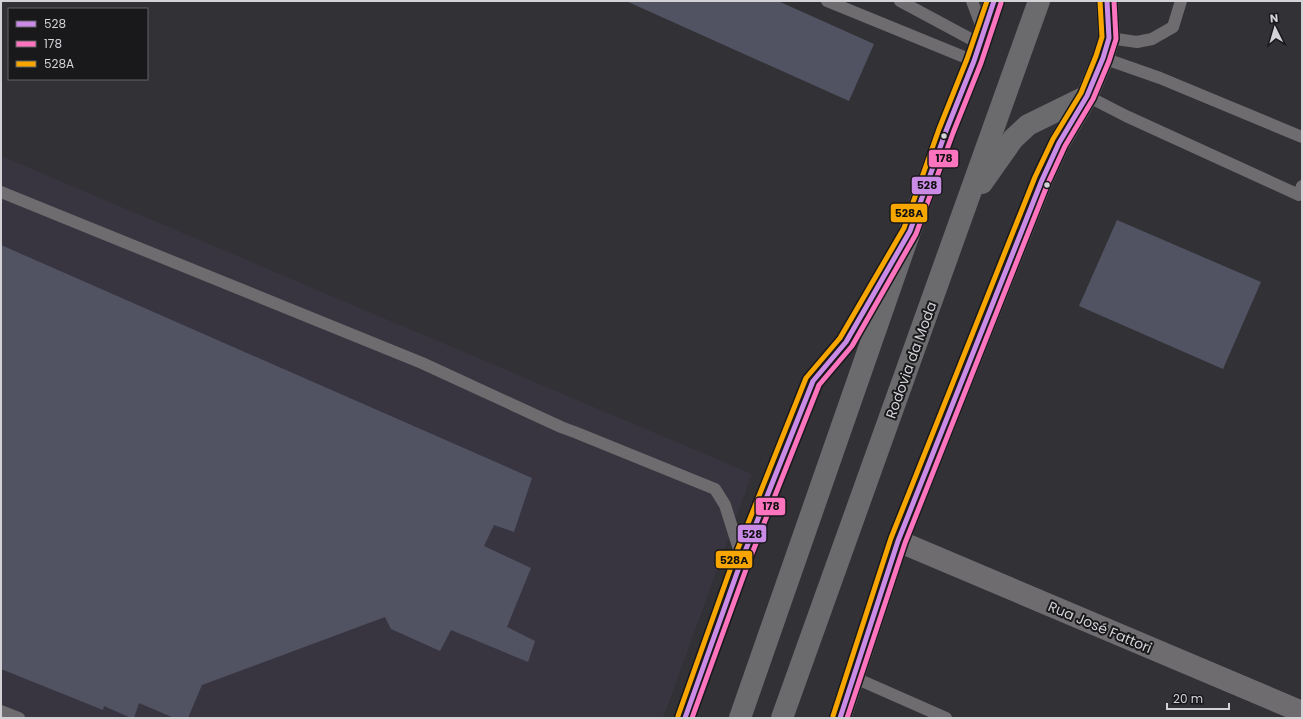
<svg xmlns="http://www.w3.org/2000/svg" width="1303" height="719" viewBox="0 0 1303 719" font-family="Poppins,sans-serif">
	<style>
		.built { fill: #383541 }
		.building { fill: #515363 }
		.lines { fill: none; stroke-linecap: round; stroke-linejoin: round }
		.lane { stroke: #6e6c6e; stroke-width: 12 }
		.street { stroke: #6e6c6e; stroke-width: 22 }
		.secondary { stroke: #706f72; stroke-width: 22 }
		.highway { stroke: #6b6a6d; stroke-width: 22 }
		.bus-1-casing { stroke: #19181b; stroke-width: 8 }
		.bus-2-casing { stroke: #19181b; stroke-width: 8 }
		.bus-3-casing { stroke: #19181b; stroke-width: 8 }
		.bus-1 { stroke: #ca8be6; stroke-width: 5 }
		.bus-2 { stroke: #fc73be; stroke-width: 5 }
		.bus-3 { stroke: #f7a600; stroke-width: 5 }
		.bus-dot { fill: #d3d2d6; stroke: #19181b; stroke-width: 1.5 }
		.labels { text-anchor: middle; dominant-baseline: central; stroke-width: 4; stroke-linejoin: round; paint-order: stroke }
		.street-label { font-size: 14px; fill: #d3d2d6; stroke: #19181b }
		.line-badge { stroke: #19181b; stroke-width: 1.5 }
		.pale-badge-label { font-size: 11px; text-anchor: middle; font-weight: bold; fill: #111 }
	</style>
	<rect width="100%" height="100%" fill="#323136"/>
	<!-- built -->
	<polygon class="built" points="1,156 752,474 663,718 1,718"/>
	<!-- building -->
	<g class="building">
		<polygon points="626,1 778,1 874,44 849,101"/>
		<polygon points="1117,220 1261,282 1223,369 1079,306"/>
		<polygon points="1,245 532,478 514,532 494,525 484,546 531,568 507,627 535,641 528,662 451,630 440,651 391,629 385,617 202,685 188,718 174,718 139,703 134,718 131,718 104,706 103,710 1,669"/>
	</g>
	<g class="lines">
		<!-- lane -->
		<g class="lane">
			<polyline points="827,1 974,61"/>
			<polyline points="900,1 980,44"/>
			<polyline points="972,1 983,30"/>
			<polyline points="1109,38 1137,42 1152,39 1173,27 1181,1"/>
			<polyline points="1103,58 1160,78 1302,137"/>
			<polyline points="1087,96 1126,116 1299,195 1302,186"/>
			<polyline points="1,192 422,363 561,427 577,433 715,489 725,505 742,559"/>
			<polyline points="853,677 946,718"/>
			<polyline points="1,711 19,718"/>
			<polyline points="685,718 742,559 813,381 846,342 888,268"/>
		</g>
		<!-- street -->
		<polyline class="street" points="898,541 1302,712"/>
		<!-- secondary -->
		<polyline class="secondary" points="840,718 898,541 1042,180 1059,143 1087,96 1103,58 1109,38 1107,1"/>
		<!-- highway -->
		<g class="highway">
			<polyline points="982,183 1013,139 1028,125 1087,96"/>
			<polyline points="740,718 910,231 946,131 974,61 994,1"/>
			<polyline points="782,718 1039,1"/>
		</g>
		<defs>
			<g id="bus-1">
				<polyline points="685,718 742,559 813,381 846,342 910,231 946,131 974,61 994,1"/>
				<polyline points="840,718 898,541 1042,180 1059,143 1087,96 1103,58 1109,38 1107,1"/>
			</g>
			<g id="bus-2">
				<polyline points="692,718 749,561 819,385 852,346 916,234 953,133 981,63 1001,3"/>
				<polyline points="847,718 905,543 1048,183 1065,146 1093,99 1109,61 1116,39 1114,1"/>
			</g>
			<g id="bus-3">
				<polyline points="678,716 735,556 806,378 840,338 904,228 939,129 967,59 987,1"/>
				<polyline points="833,716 891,538 1035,177 1053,139 1081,93 1096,56 1102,37 1100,1"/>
			</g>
		</defs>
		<!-- bus-1 casing -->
		<use href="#bus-1" class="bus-1-casing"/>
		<!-- bus-2 casing -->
		<use href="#bus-2" class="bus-2-casing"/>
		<!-- bus-3 casing -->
		<use href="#bus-3" class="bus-3-casing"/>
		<!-- bus-1 -->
		<use href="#bus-1" class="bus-1"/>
		<!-- bus-2 -->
		<use href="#bus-2" class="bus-2"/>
		<!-- bus-3 -->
		<use href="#bus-3" class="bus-3"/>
	</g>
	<!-- markers -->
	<g class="bus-dot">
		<circle cx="944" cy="136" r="3.5"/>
		<circle cx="1047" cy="185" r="3.5"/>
	</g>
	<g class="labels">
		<!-- street labels -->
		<g class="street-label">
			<text transform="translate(911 360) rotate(-70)">Rodovia da Moda</text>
			<text transform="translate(1100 627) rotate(23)">Rua José Fattori</text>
		</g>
	</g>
	<g class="line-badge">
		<rect x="928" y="149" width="31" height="19" rx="4" fill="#fc73be"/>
		<rect x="911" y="176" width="31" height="19" rx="4" fill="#ca8be6"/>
		<rect x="890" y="203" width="38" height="20" rx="4" fill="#f7a600"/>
		<rect x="755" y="497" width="31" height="19" rx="4" fill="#fc73be"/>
		<rect x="737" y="524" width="30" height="19" rx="4" fill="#ca8be6"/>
		<rect x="715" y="550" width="38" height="19" rx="4" fill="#f7a600"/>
	</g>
	<g class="pale-badge-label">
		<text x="944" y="162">178</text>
		<text x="927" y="189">528</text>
		<text x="909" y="217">528A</text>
		<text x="771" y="510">178</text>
		<text x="752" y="538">528</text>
		<text x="734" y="564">528A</text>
	</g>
	<!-- border -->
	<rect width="1303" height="719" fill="none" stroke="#d3d2d6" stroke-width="4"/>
	<!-- legend -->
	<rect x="8" y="8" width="140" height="72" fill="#19181b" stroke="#636266"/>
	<rect x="16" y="21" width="20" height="6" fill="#ca8be6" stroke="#636266"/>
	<text x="44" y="28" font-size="12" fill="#d3d2d6">528</text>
	<rect x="16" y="41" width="20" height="6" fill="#fc73be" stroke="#636266"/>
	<text x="44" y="48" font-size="12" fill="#d3d2d6">178</text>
	<rect x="16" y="61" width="20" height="6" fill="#f7a600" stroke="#636266"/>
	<text x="44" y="68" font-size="12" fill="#d3d2d6">528A</text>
	<!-- north arrow -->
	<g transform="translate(1275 28) rotate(355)" stroke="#19181b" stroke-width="3" paint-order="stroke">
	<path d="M0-3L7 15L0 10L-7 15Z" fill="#d3d2d6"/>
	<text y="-6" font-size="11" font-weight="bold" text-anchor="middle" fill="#d3d2d6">N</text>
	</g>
	<!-- scale -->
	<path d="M1167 703v6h62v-6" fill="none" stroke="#d3d2d6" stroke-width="2"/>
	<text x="1173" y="703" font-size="12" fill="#d3d2d6" stroke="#19181b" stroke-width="3" paint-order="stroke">20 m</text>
</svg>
